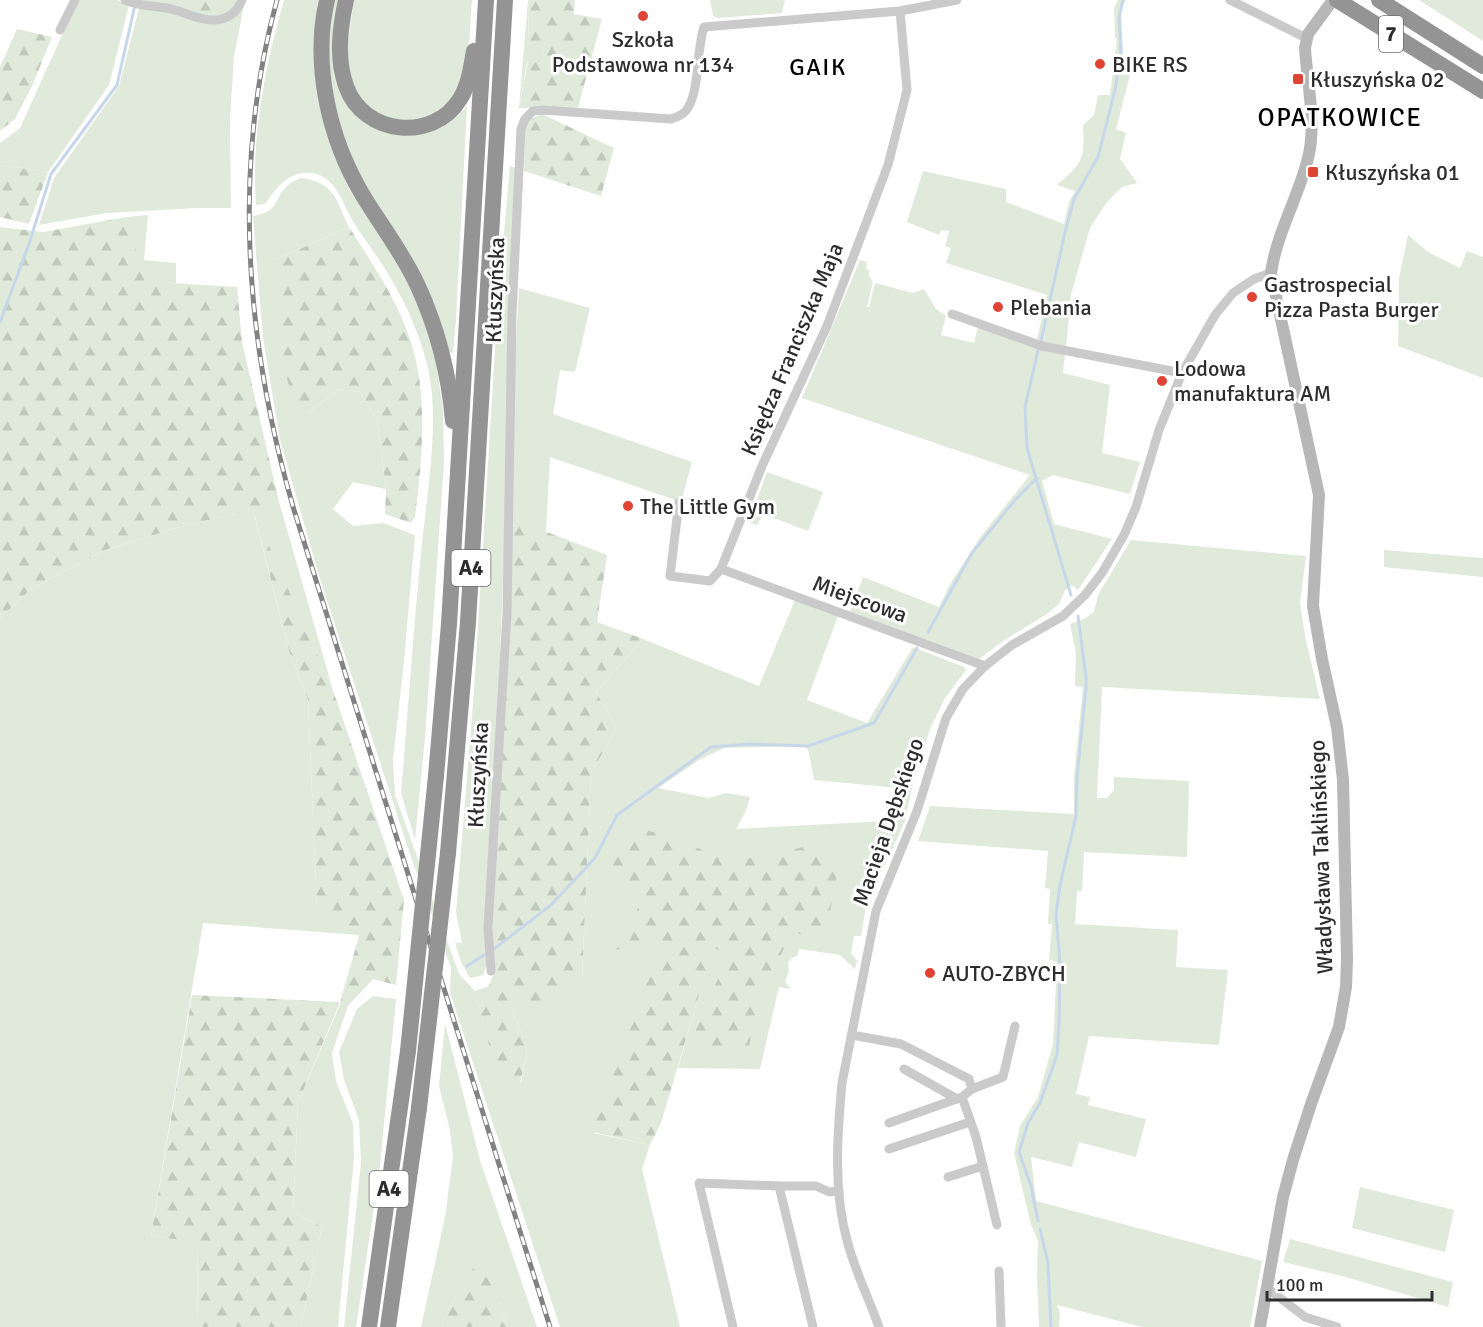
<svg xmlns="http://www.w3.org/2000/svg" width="1483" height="1327" viewBox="0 0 1483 1327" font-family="Signika,sans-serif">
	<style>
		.grass { fill: #e0eada; fill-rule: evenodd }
		.forest { fill: url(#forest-firs) }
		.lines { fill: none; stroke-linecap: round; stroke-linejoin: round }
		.stream { stroke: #c7d7ea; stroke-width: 3 }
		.street { stroke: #cacaca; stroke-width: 9 }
		.secondary { stroke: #b7b7b7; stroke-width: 12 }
		.highway { stroke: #949494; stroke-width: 16 }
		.rail-casing { stroke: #828282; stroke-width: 5 }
		.rail { stroke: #fff; stroke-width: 3; stroke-dasharray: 9; stroke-linecap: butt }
		.highway-bridge { stroke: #949494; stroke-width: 16 }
		.poi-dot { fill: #df4334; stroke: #fff; stroke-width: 2 }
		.labels { text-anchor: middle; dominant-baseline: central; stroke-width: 6; stroke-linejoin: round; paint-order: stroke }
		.shield { fill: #fff; stroke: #6c6c6c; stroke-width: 1.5 }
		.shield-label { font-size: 21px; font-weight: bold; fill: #2d2d2d }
		.poi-label { font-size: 22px; fill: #2d2d2d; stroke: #fff; text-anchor: start }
		.street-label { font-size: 22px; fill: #2d2d2d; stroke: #fff }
		.neighbourhood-label { font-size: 24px; letter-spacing: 1.5px; fill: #000; stroke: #fff }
		.quarter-label { font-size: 26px; letter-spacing: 1.5px; fill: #000; stroke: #fff }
	</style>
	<defs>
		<pattern id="forest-firs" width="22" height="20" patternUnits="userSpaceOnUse" patternTransform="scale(1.5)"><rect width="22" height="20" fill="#e0eada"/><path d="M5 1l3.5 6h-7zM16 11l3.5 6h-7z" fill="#c0c9bb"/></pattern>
	</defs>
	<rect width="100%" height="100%" fill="#fff"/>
	<!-- grass -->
	<g class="grass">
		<polygon points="78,0 116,0 129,5 109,85 48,172 0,165 0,143 20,128"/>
		<polygon points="141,0 245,0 234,57 230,119 231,208 197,208 107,213 39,225 54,178 119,86"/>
		<path d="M284,0H318L315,34L331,146L349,189L399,264L421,308L436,361L443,410L444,462L425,738L415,840L401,793C408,713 413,633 421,553C426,502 436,446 432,394C428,351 409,308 387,272C377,255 364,239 354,223C343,205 337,177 312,173C289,170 277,187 265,204L256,205C251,137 265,66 284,0Z"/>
		<path d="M333,0H340L334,74C344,123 397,150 442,127C452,122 459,114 467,106L456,320L453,353L449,352L436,308L370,194L353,161L336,113L328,63Z"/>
		<polygon points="354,0 472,0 468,64 455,98 428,118 403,121 380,115 359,98 348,72 348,42"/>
		<polygon points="528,0 529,47 544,51 541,64 527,62 519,108"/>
		<polygon points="710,0 785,0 782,13 718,18 713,16"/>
		<path d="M1118,0H1126L1121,8L1123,52L1119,74L1130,75L1116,129L1126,133L1120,159L1137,183L1122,187L1107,202L1090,228L1071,294L1066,348L1043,343L1037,339L1047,295L946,263L951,248L945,246L949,231L941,230L939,235L907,222L923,171L1006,189V202L1064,224L1069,202L1075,191L1057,185C1083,162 1085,160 1083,125L1094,115L1098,95H1110L1117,39L1115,38L1114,8Z"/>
		<polygon points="1419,0 1483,0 1483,41"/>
		<polygon points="510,166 516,168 505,531 488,960 483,975 470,978 462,964 455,943 462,943 456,912 474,691 498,300"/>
		<path d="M301,178C336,183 335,199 349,227L275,260L308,413L339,389L360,392L377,420L386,489L353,482L333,509L353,526L383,523L415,535L404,661L393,761L395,795L459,974L475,991L495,1067L521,1083L527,1053L523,1037L510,1006L582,980L591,772L617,728L596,692L643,639L759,686L795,600L838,616L807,700L867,723L913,647L964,667L966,670L945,698L930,729L913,783L905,821L866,906L861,936H854L851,953L857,961L855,969L840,955L799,949L797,956L791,958L788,963L789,971L785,982L791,989L779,987L760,1069L678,1068L717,932L593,1133L650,1145L642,1169L680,1327H560L450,993L451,968L411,857L319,576L280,440L263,338L253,216C281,211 272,200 288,185C291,182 297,180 301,178ZM800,746L808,749L814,780L899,788L887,821L736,829L746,811L750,797L726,793L709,798L658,788L699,760L724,748Z"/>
		<polygon points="148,215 144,260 176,263 176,283 171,283 139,265 126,217"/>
		<polygon points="1408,235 1428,252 1460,268 1467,251 1483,257 1483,378 1398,346 1399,278"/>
		<polygon points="860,260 867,262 866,269 869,270 869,276 873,282 867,307 869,307 875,283 913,293 924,289 936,309 946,316 941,335 974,343 978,327 1065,355 1063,373 1110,385 1102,453 1140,462 1130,494 1053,475 1042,481 1054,524 1112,539 1078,590 1072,585 1065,590 1059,604 1047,614 1003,641 979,659 850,612 863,577 939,607 950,584 981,536 1030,475 802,398"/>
		<polygon points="519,288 590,308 575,372 560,370 553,414 692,462 681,502 550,457 546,532 513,519 515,360"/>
		<polygon points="767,472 823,492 808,531 763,514 757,525 749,522"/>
		<polygon points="279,502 333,690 254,514 289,651 308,700 317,909 359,935 203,923 151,1236 198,1241 197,1327 0,1327 0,618 31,589 105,550 173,529"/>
		<polygon points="1131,540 1306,556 1300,603 1305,636 1320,699 1102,687 1097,798 1107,798 1114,790 1114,777 1189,781 1187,857 1084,852 1082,891 1077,891 1075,924 1178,930 1176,967 1228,970 1219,1045 1089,1036 1076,1094 1090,1097 1088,1105 1146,1119 1136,1157 1079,1142 1072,1167 1031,1157 1036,1201 1262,1261 1250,1327 1142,1327 1057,1305 1060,1313 1059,1327 1039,1327 1037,1276 1038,1241 1031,1225 1014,1153 1020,1126 1038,1097 1053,1044 1057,962 1049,960 1052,924 1048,924 1050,889 1045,888 1048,851 918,841 930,806 1074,814 1074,777 1083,687 1075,686 1076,654 1070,624 1084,619 1094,612 1098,595"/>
		<polygon points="1384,550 1483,558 1483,577 1384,567"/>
		<polygon points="373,996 396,999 380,1166 356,1327 344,1327 361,1162 359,1120 344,1080 339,1052 357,1009"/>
		<polygon points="341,1002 348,1006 332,1053 336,1081 353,1124 354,1158 339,1315 338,1327 301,1327 322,1227 293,1212 298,1103"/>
		<polygon points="445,1023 480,1160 537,1327 508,1327 481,1256 444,1317 441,1327 421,1327 445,1217 453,1157 450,1130 439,1086"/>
		<polygon points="1360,1187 1454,1210 1445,1252 1352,1228"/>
		<polygon points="1290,1239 1453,1282 1448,1307 1342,1276 1283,1262"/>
	</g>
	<!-- forest -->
	<g class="forest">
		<polygon points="190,0 232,0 228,13 213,15 189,9"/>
		<polygon points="528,0 575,0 574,14 602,19 578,108 519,108 528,61 541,64 544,51 529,48"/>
		<polygon points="17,29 52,37 32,86 15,119 0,131 0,67"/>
		<polygon points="542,114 614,148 601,196 524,171 525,130 528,120"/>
		<polygon points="0,165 48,172 29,224 0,217"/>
		<polygon points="126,217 140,265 171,283 237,287 242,342 279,502 253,510 333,690 404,900 396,985 373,979 348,1006 340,1002 298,1103 293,1212 322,1227 301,1327 197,1327 198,1242 151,1236 192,995 340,1002 359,936 317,910 308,700 289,651 253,509 173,529 105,550 31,589 0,618 0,227 43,232"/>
		<path d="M349,227C371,262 397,299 410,339C429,396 422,459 415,517L411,523L385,514L386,489L377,420L360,392L339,389L308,413L295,415L279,340L275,260Z"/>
		<polygon points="513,519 607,555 597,622 643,639 596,692 617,728 591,773 582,980 534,1009 510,1006 523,1037 527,1053 520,1084 495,1068 475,991 489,986 495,970 492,936"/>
		<polygon points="631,825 689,844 729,862 804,847 841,854 825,939 791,932 755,1014 749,1046 688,1048 729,953 713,948 661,1123 650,1145 592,1132 657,953 687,942 613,950 644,898 609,868"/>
		<polygon points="481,1255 508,1327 441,1327 444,1317"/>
	</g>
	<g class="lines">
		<!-- stream -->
		<g class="stream">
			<polyline points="0,322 29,244 51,174 117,85 135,5"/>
			<polyline points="1041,341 1065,232 1074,199 1098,157 1115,90 1121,53 1119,17 1123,0"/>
			<polyline points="1038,350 1025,407 1027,448 1071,595"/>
			<polyline points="928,632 972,553 1015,500 1037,478"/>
			<polyline points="494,949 551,905 595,858 617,815 711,747 750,744 808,746 874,723 917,648"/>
			<polyline points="467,966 484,955"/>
			<polyline points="1038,1221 1031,1186 1019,1152 1028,1123 1040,1103 1057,1055 1059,1023 1060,963 1056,915 1060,885 1076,816 1077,777 1086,688 1086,677 1078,616"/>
			<polyline points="1040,1229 1048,1263 1051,1327"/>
		</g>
		<!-- street -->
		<g class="street">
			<path d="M125,0C139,6 152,6 167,8C184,11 205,24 222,19C232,17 238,9 242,0"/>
			<polyline points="1230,0 1306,38"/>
			<polyline points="60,30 75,0"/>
			<polyline points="952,314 1042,346 1182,373"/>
			<polyline points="679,502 670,576 710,581 721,569 762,466 827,326 888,165 907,90 900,11"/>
			<polyline points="721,569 985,666"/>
			<path d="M491,971L488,928L507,614L512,314L521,129L525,119L533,111L543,110L671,119C679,116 685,114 689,106C700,85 696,51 704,27L900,11L957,0"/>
			<polyline points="852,1035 901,1044 969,1079 972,1089 962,1097 976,1137 997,1225"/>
			<polyline points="904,1069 957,1099"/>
			<polyline points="972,1089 1003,1077 1015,1026"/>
			<polyline points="889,1123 962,1097"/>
			<polyline points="889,1149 970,1122"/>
			<polyline points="948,1177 983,1166"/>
			<polyline points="999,1271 1001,1327"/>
			<polyline points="1266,1287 1305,1317 1337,1327"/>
			<polyline points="733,1327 699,1183 779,1186"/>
			<polyline points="813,1327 779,1186 816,1186 829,1192 839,1191"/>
			<path d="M879,1327C869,1299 856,1273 848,1244C833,1192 837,1137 842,1083L876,911L917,811L946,718L963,689L985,666L1012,645L1063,616L1085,595L1102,573L1124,535L1136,507L1159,430L1182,373L1215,315L1233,293L1254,279L1271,273"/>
		</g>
		<!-- secondary -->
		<path class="secondary" d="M1260,1327L1283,1197L1293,1160L1311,1104L1339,1027L1346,987L1347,959L1343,780L1337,727L1322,659L1313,606L1319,495L1271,273C1277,231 1300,195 1309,154C1316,120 1307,82 1305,48L1308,34L1333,0"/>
		<!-- highway -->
		<g class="highway">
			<path d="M327,0C312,65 329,138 362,194C380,224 402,252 417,284C437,327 449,374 453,421"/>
			<path d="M346,0C340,28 336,58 346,86C363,135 433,143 460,99C469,85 471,67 474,51"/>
			<polyline points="1337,0 1483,91"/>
			<polyline points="1379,0 1483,66"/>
			<polyline points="436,776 449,624 486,0"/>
			<polyline points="448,853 468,622 505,0"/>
			<polyline points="369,1327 408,1051"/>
			<polyline points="388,1327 419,1108"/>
		</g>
		<defs>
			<path id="rail" d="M277,0C231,168 246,345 294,510L550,1327"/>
		</defs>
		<!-- rail casing -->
		<use href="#rail" class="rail-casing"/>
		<!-- rail -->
		<use href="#rail" class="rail"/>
		<!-- highway-bridge -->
		<g class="highway-bridge">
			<polyline points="408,1051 436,776"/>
			<polyline points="419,1108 448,853"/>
		</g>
	</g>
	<!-- markers -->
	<g class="poi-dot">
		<circle cx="643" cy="16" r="6"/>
		<circle cx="1100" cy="64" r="6"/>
		<rect x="1292" y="73" width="12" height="12" rx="3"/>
		<rect x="1307" y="166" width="12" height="12" rx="3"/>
		<circle cx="1252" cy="297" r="6"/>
		<circle cx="998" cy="307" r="6"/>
		<circle cx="1162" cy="381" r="6"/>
		<circle cx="628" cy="506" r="6"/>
		<circle cx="930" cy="973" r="6"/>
	</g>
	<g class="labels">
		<!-- shield labels -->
		<g class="shield">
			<rect x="1379" y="16" width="24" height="36" rx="4.5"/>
			<rect x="451.5" y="550" width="39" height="36" rx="4.5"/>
			<rect x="369.5" y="1171" width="39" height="36" rx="4.5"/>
		</g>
		<g class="shield-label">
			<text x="1391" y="34">7</text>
			<text x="471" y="568">A4</text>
			<text x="389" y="1189">A4</text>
		</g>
		<!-- poi labels -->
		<g class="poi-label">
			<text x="643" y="39" text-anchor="middle">Szkoła<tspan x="643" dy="25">Podstawowa nr 134</tspan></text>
			<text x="1112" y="64">BIKE RS</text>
			<text x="1310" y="79">Kłuszyńska 02</text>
			<text x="1325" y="172">Kłuszyńska 01</text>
			<text x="1264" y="284">Gastrospecial<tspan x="1264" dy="25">Pizza Pasta Burger</tspan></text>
			<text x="1010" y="307">Plebania</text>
			<text x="1174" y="368">Lodowa<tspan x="1174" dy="25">manufaktura AM</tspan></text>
			<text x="640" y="506">The Little Gym</text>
			<text x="942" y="973">AUTO-ZBYCH</text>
		</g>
		<!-- street labels -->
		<g class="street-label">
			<text transform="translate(495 290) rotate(-88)">Kłuszyńska</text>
			<text transform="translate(792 349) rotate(-67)">Księdza Franciszka Maja</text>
			<text transform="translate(860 599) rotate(20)">Miejscowa</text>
			<text transform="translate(478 775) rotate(-87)">Kłuszyńska</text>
			<text transform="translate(888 822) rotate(-71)">Macieja Dębskiego</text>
			<text transform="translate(1321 857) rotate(-92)">Władysława Taklińskiego</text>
		</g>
		<!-- neighbourhood labels -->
		<g class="neighbourhood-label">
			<text x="818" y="67">GAIK</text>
		</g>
		<!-- quarter labels -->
		<g class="quarter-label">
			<text x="1340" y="118">OPATKOWICE</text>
		</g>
	</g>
	<!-- scale -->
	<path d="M1267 1291v9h165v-9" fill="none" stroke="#2d2d2d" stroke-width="3"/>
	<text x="1276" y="1291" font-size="18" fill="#2d2d2d" stroke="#ffffff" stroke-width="4.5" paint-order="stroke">100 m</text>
</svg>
